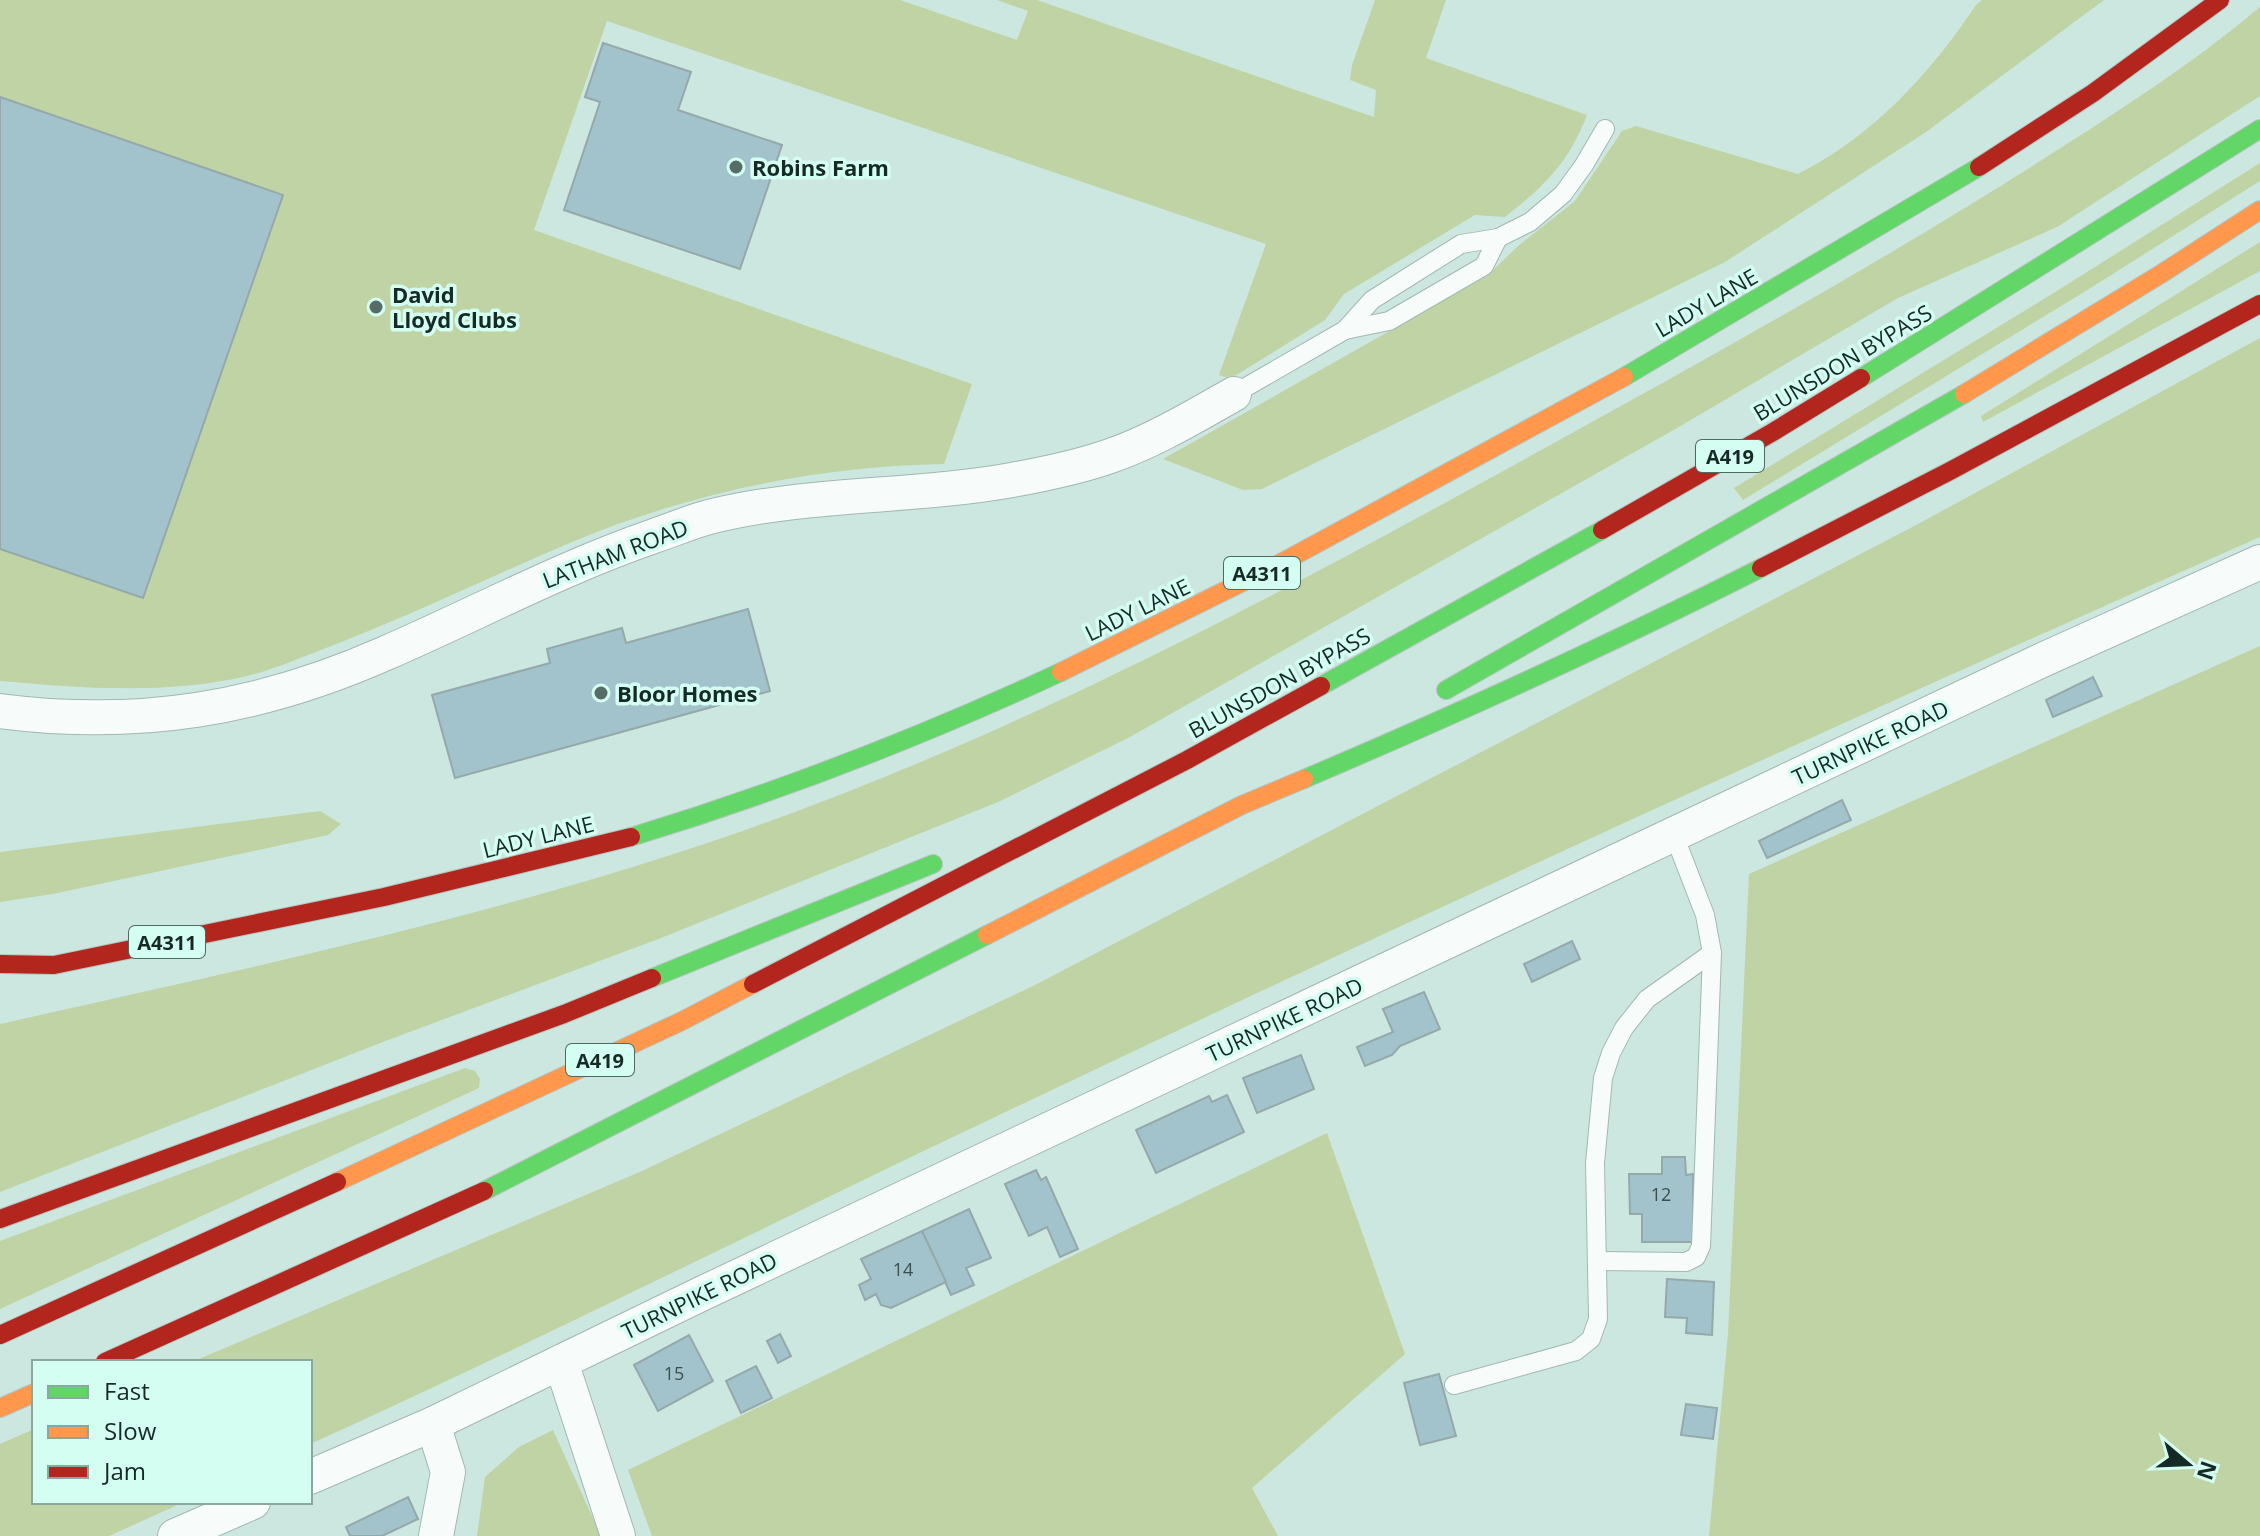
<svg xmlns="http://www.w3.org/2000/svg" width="2260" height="1536" viewBox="0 0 2260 1536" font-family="'Open Sans',sans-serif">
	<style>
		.green { fill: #c0d3a4 }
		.building { fill: #a2c3cc; stroke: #95a8aa; stroke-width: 2 }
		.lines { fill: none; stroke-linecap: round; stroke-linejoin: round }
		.lane-casing { stroke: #a2b8b2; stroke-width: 20 }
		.street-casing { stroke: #a2b8b2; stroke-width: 36 }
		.fast-casing { stroke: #b6c4c0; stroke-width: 20 }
		.slow-casing { stroke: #b6c4c0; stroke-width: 20 }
		.jam-casing { stroke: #b6c4c0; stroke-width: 20 }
		.lane { stroke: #f7fbfa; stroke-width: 18 }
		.street { stroke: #f7fbfa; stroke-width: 34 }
		.fast { stroke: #63d668; stroke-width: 18 }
		.slow { stroke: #ff974d; stroke-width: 18 }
		.jam { stroke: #b3261e; stroke-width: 18 }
		.poi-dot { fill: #566c66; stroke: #d5fef2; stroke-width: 3 }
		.labels { text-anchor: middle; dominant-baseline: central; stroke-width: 7; stroke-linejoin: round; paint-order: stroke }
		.number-label { font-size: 18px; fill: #39504f }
		.shield { fill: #d5fef2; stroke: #4f6a62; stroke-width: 2 }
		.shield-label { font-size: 20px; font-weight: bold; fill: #162a25 }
		.poi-label { font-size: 22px; font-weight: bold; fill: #162a25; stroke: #d5fef2; text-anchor: start }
		.street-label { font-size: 22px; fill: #162a25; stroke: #d5fef2 }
	</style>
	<rect width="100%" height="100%" fill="#cce7e0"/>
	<!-- green -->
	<g class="green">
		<path d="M0,0H900L1017,40L1028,11L997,0H1037L1374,117L1376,90L1350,80L1352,65L1375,0H1446L1426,58L1587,115C1568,164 1545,185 1505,217L1475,215L1344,294L1325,320L1230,379L1219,375L1266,244L607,21L534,230L972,384L944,464C817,466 689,493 572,542C494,575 418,612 339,643C309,654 279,668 247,676C166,695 82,688 0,681Z"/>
		<path d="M1982,0H2104L1926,132L1725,262L1262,489L1243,490L1163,459L1487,276L1518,246L1575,201L1622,131L1636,126L1798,174C1873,136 1930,74 1976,5Z"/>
		<path d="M2260,7V96L2057,227L1898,298L1677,428L1128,738L998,802L661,938L383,1042L0,1192V1024C257,966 517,912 765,823C1080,709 1373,543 1666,381C1790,312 1914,241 2034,165C2111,116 2190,66 2260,7Z"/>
		<polygon points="2260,163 2260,181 2089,289 1743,500 1734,488 2052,294"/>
		<polygon points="2260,242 2260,271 1983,422 1981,416"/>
		<path d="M2260,338V537C1835,725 1412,918 993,1118C765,1226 540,1340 310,1444V1362H192L642,1171L1033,986L1918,524Z"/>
		<polygon points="2260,646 2260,1536 1709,1536 1728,1334 1749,874"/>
		<polygon points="320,811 341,824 328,835 53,894 0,902 0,852"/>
		<polygon points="465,1068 475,1071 480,1079 479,1088 0,1309 0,1241"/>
		<polygon points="1327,1133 1405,1354 1252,1488 1278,1536 652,1536 628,1470"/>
		<polygon points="34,1429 34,1502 184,1502 109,1536 0,1536 0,1444"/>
		<polygon points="553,1430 601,1536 477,1536 485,1477 519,1447"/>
	</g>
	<!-- building -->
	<g class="building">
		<polygon points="603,43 691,72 678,110 782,145 740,269 564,210 600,102 585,97"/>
		<polygon points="0,97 283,195 143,598 0,549"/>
		<polygon points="748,609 770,691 455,778 432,695 550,663 547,649 622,628 626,643"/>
		<polygon points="2093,677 2102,696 2053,717 2046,700"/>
		<polygon points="1842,800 1851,820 1767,858 1759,841"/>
		<polygon points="1572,941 1580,959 1532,982 1524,964"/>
		<polygon points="1424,992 1440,1029 1400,1046 1392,1055 1365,1066 1357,1047 1393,1032 1383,1009"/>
		<polygon points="1301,1055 1314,1089 1257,1113 1243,1078"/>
		<polygon points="1227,1095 1244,1132 1156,1173 1136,1130 1209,1096 1212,1102"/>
		<polygon points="1662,1157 1685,1157 1686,1175 1693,1174 1693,1242 1642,1242 1642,1214 1630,1214 1629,1174 1662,1174"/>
		<polygon points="1036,1170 1041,1180 1046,1177 1078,1249 1060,1257 1047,1227 1029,1236 1005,1184"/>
		<polygon points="969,1209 991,1258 966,1268 974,1285 951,1295 922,1231"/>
		<polygon points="922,1231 946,1282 891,1308 881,1305 876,1294 865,1300 859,1285 871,1279 861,1259"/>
		<polygon points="1667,1279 1714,1282 1712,1335 1686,1333 1687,1318 1665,1317"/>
		<polygon points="780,1334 791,1356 778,1363 767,1341"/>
		<polygon points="689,1335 713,1381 658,1411 634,1365"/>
		<polygon points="756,1366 772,1398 741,1413 726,1381"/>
		<polygon points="1439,1374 1456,1436 1420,1445 1404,1383"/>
		<polygon points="1686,1404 1717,1408 1713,1439 1681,1435"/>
		<polygon points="408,1497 418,1519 382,1536 350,1536 346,1527"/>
	</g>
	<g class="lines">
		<defs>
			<g id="lane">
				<polyline points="1345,330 1389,321 1484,266 1498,238"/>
				<polyline points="1234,394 1345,330 1372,300 1461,244 1498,238 1530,222 1563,194 1584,165 1605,129"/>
				<polyline points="1598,1261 1686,1262 1696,1257 1701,1246 1712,953 1705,915 1674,835"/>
				<polyline points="1454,1385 1576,1351 1591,1339 1598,1319 1595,1163 1603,1078 1611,1053 1624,1028 1647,999 1712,953"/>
			</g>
			<g id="street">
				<path d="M0,711C139,729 259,709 386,653C476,614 561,568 654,536C672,530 690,522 709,517C808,492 912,498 1012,480C1045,474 1080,467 1113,455C1155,440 1195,416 1234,394"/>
				<polyline points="561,1362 618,1536"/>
				<polyline points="433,1424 448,1472 436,1536"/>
				<polyline points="310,1477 433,1424 701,1294 2038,662 2260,562"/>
				<polyline points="175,1536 253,1502"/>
			</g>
			<g id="fast">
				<polyline points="1624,377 1979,167"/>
				<polyline points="1861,378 2260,129"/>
				<polyline points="1321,686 1602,530"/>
				<polyline points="1446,690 1964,394"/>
				<path d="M1304,779C1459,713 1611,644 1761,568"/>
				<path d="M631,837C779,792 921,737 1061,672"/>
				<polyline points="652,978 933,864"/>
				<polyline points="484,1191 987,935"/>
			</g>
			<g id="slow">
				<polyline points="1964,394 2161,274 2260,210"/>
				<polyline points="1061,672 1279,564 1624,377"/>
				<polyline points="987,935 1242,805 1304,779"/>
				<polyline points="337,1182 682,1021 753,984"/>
				<polyline points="0,1408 34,1393"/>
			</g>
			<g id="jam">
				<polyline points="1979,167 2093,93 2220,0"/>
				<polyline points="1602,530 1773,432 1861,378"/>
				<polyline points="1761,568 1950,471 2260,304"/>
				<polyline points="0,964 54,965 384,897 631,837"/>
				<polyline points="753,984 1187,760 1321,686"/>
				<polyline points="0,1219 564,1014 652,978"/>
				<polyline points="0,1335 337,1182"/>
				<polyline points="105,1362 484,1191"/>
			</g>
		</defs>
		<!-- lane casing -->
		<use href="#lane" class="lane-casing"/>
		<!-- street casing -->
		<use href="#street" class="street-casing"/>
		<!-- fast casing -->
		<use href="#fast" class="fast-casing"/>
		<!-- slow casing -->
		<use href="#slow" class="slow-casing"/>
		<!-- jam casing -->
		<use href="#jam" class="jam-casing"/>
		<!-- lane -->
		<use href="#lane" class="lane"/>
		<!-- street -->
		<use href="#street" class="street"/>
		<!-- fast -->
		<use href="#fast" class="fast"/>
		<!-- slow -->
		<use href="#slow" class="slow"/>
		<!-- jam -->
		<use href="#jam" class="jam"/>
	</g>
	<!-- markers -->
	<g class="poi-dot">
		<circle cx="736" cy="167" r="8"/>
		<circle cx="376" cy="307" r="8"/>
		<circle cx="601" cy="693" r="8"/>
	</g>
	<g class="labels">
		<!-- number labels -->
		<g class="number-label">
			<text x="1661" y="1194">12</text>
			<text x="903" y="1269">14</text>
			<text x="674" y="1373">15</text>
		</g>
		<!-- shield labels -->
		<g class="shield">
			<rect x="1696" y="440" width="68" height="32" rx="6"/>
			<rect x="1224" y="557" width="76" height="32" rx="6"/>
			<rect x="129" y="926" width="76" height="32" rx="6"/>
			<rect x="566" y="1044" width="68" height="32" rx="6"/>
		</g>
		<g class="shield-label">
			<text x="1730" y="456">A419</text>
			<text x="1262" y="573">A4311</text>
			<text x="167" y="942">A4311</text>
			<text x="600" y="1060">A419</text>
		</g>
		<!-- poi labels -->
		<g class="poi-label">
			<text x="752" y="167">Robins Farm</text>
			<text x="392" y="294">David<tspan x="392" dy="25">Lloyd Clubs</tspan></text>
			<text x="617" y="693">Bloor Homes</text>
		</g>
		<!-- street labels -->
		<g class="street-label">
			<text transform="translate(1706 302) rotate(-30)">LADY LANE</text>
			<text transform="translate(1842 362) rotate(-31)">BLUNSDON BYPASS</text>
			<text transform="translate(615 553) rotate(-21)">LATHAM ROAD</text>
			<text transform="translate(1137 609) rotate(-26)">LADY LANE</text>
			<text transform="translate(1279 682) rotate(-29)">BLUNSDON BYPASS</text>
			<text transform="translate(1870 742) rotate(-25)">TURNPIKE ROAD</text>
			<text transform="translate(538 836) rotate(-14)">LADY LANE</text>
			<text transform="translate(1284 1019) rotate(-25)">TURNPIKE ROAD</text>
			<text transform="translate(699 1295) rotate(-26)">TURNPIKE ROAD</text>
		</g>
	</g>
	<!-- legend -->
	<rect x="32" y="1360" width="280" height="144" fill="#d5fef2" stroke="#89a9a0" stroke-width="2"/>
	<rect x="48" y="1386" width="40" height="12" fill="#63d668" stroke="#89a9a0" stroke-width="2"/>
	<text x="104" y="1400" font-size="24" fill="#162a25">Fast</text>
	<rect x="48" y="1426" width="40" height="12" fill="#ff974d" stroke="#89a9a0" stroke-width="2"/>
	<text x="104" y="1440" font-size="24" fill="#162a25">Slow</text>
	<rect x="48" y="1466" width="40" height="12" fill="#b3261e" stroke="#89a9a0" stroke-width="2"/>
	<text x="104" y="1480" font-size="24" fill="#162a25">Jam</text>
	<!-- north arrow -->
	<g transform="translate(2188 1464) rotate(109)" stroke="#d5fef2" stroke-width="6" paint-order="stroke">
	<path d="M0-6L14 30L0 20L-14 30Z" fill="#162a25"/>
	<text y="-12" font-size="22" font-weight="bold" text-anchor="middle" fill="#162a25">N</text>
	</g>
</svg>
